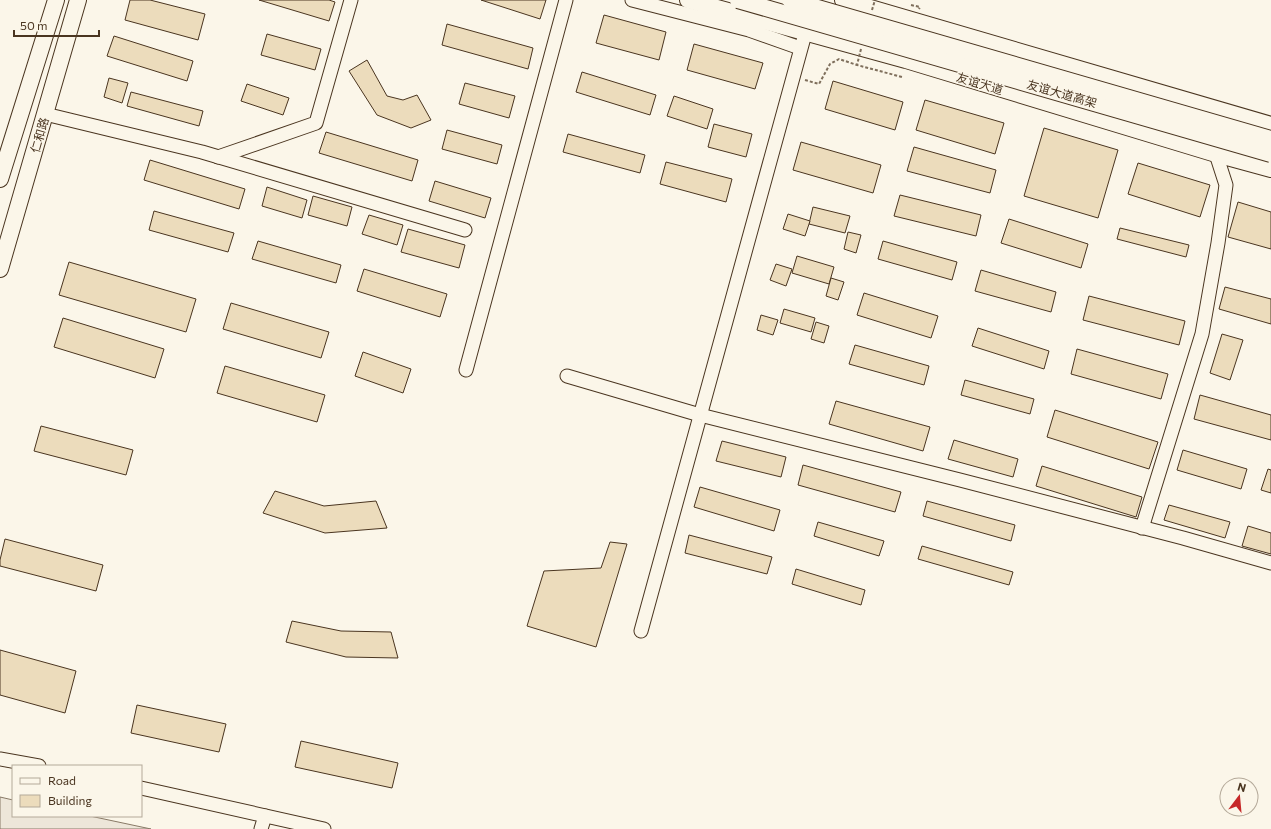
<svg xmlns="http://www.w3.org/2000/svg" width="1271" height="829" viewBox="0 0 1271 829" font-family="Commissioner,'Noto Sans SC',sans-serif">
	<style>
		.green { fill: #ede6d9; stroke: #887966 }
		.building { fill: #ecdcbc; stroke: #4a3520 }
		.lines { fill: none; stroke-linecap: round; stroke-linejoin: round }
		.minor-casing { stroke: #4a3520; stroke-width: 15 }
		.major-casing { stroke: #4a3520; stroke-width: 18 }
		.path { stroke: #7f6f5c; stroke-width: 2; stroke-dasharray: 3 2; stroke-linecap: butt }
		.minor { stroke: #fbf6e9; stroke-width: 13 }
		.major { stroke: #fbf6e9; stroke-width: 16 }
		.major-bridge-casing { stroke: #4a3520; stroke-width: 18; stroke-linecap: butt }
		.path-bridge { stroke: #7f6f5c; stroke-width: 2; stroke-dasharray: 3 2; stroke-linecap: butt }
		.major-bridge { stroke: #fbf6e9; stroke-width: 16 }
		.labels { text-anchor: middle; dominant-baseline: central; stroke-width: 3; stroke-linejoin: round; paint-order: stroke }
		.street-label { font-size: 12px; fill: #4a3520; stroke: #fbf6e9 }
	</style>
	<rect width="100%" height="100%" fill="#fbf6e9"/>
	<!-- green -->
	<polygon class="green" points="0,797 13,800 13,816 90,816 151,829 0,829"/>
	<!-- building -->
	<g class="building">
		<polygon points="130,0 150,0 205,14 198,40 125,20"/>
		<polygon points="259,0 329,0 335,2 329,21"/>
		<polygon points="481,0 546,0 540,19"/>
		<polygon points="604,15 666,32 659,60 596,43"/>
		<polygon points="447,24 533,48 528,69 442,45"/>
		<polygon points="267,34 321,49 315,70 261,55"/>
		<polygon points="114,36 193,61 187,81 107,56"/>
		<polygon points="694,44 763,63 755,89 687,70"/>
		<polygon points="367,60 387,96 403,100 417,95 431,120 411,128 377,115 349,71"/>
		<polygon points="582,72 656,95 650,115 576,92"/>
		<polygon points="109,78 128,83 122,103 104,97"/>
		<polygon points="833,81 903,102 895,130 825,109"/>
		<polygon points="465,83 515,96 509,118 459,104"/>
		<polygon points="247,84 289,98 283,115 241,101"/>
		<polygon points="131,92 203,111 199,126 127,106"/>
		<polygon points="674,96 713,109 707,129 667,116"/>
		<polygon points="925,100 1004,123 995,154 916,130"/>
		<polygon points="714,124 752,134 746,157 708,147"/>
		<polygon points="1044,128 1118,150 1098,218 1024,196"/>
		<polygon points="447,130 502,145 497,164 442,149"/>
		<polygon points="326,132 418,160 412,181 319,153"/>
		<polygon points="568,134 645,155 640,173 563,152"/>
		<polygon points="801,142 881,165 873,193 793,170"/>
		<polygon points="914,147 996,170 990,193 907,171"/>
		<polygon points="150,160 245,189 239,209 144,180"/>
		<polygon points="666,162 732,179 726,202 660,184"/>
		<polygon points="1138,163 1210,185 1200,217 1128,194"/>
		<polygon points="435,181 491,198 485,218 429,201"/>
		<polygon points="267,187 307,200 302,218 262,206"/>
		<polygon points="900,195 981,215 976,236 894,216"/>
		<polygon points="313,196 352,207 347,226 308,215"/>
		<polygon points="1238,202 1271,212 1271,249 1228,237"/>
		<polygon points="813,207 850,216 845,233 809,224"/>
		<polygon points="154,211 234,233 228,252 149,230"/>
		<polygon points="788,214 810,221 805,236 783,229"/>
		<polygon points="369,215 403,225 397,245 362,234"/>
		<polygon points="1009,219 1088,244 1081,268 1001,243"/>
		<polygon points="1120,228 1189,245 1186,257 1117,239"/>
		<polygon points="408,229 465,245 459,268 401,252"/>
		<polygon points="848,232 861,235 856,253 844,249"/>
		<polygon points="258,241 341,265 336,283 252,259"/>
		<polygon points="883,241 957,262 952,280 878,259"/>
		<polygon points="797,256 834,267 829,284 792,273"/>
		<polygon points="69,262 196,299 186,332 59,295"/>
		<polygon points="776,264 792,269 786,286 770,280"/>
		<polygon points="364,269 447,294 440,317 357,291"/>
		<polygon points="981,270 1056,292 1051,312 975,291"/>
		<polygon points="831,278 844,282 838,300 826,296"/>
		<polygon points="1225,287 1271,299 1271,324 1219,309"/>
		<polygon points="864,293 938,316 931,338 857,315"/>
		<polygon points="1089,296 1185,321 1179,345 1083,320"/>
		<polygon points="231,303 329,332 321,358 223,329"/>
		<polygon points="784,309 815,318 811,332 780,323"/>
		<polygon points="761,315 778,320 773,335 757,330"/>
		<polygon points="63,318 164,349 155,378 54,347"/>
		<polygon points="816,322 829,326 824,343 811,339"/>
		<polygon points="978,328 1049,351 1044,369 972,346"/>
		<polygon points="1222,334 1243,340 1230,380 1210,373"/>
		<polygon points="855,345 929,366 924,385 849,364"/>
		<polygon points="1077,349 1168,374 1161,399 1071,374"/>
		<polygon points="363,352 411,369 403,393 355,376"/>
		<polygon points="225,366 325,395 317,422 217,393"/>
		<polygon points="965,380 1034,399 1030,414 961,395"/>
		<polygon points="1200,395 1271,415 1271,440 1194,419"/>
		<polygon points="836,401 930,427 923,451 829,424"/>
		<polygon points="1055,410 1158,442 1149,469 1047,437"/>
		<polygon points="41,426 133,450 126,475 34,451"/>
		<polygon points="954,440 1018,459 1013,477 948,459"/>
		<polygon points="722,441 786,457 781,477 716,461"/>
		<polygon points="1183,450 1247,469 1241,489 1177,470"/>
		<polygon points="803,465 901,492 895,512 798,485"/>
		<polygon points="1042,466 1142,497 1136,517 1036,486"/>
		<polygon points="1268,469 1271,470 1271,493 1261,490"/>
		<polygon points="700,487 780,510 774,531 694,507"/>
		<polygon points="275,491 324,506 376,501 387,528 325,533 263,513"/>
		<polygon points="927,501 1015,525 1011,541 923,516"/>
		<polygon points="1169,505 1230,522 1225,538 1164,520"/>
		<polygon points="818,522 884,541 879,556 814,536"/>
		<polygon points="1248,526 1271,533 1271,554 1242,546"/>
		<polygon points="689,535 772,557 767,574 685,553"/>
		<polygon points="5,539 103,565 96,591 0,566 0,560"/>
		<polygon points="610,542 627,544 596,647 527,626 544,571 601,568"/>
		<polygon points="922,546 1013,572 1009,585 918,559"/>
		<polygon points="796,569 865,590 861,605 792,584"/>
		<polygon points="292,621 341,631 391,632 398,658 346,657 286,642"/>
		<polygon points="0,650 76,671 65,713 0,695"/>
		<polygon points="137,705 226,724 219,752 131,733"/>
		<polygon points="301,741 398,763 392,788 295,767"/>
	</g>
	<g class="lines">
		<defs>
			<g id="minor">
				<polyline points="632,0 749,30 800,48"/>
				<polyline points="45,114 202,152 465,230"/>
				<polyline points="218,157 316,123 351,0"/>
				<polyline points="466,370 566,0"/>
				<polyline points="567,376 700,415 960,480 1183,538 1271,563"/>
				<polyline points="1142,528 1202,334 1218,243 1226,185 1216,154"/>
				<polyline points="641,631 808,23"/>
				<polyline points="0,759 39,766"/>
				<polyline points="141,788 324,829"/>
				<polyline points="261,829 265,816"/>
			</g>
			<g id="major">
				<polyline points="688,0 906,60 1216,154 1271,169"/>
				<polyline points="843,0 1271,125"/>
				<polyline points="0,179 56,0"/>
				<polyline points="0,269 78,0"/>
			</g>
		</defs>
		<!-- minor casing -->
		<use href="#minor" class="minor-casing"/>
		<!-- major casing -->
		<use href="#major" class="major-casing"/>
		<!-- path -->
		<g class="path">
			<polyline points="911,5 920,7 919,9"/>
			<polyline points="805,80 819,84 830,64 839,59 857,65"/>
		</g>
		<!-- minor -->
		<use href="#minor" class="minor"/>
		<!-- major -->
		<use href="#major" class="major"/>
		<defs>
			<g id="major-bridge">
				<polyline points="738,0 1271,154"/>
				<polyline points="790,0 1271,139"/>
			</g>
		</defs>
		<!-- major-bridge casing -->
		<use href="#major-bridge" class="major-bridge-casing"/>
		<!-- path-bridge -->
		<g class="path-bridge">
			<polyline points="872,10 875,0"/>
			<polyline points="861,49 857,65 902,77"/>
		</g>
		<!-- major-bridge -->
		<use href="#major-bridge" class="major-bridge"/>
	</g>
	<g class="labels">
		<!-- street labels -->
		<g class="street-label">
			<text transform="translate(980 83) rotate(17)">友谊大道</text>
			<text transform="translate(1062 93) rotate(16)">友谊大道高架</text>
			<text transform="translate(39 135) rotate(-74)">仁和路</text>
		</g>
	</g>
	<!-- legend -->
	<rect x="12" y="765" width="130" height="52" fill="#fbf6e9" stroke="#b4a999"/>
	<rect x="20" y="778" width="20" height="6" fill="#fbf6e9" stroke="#b4a999"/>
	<text x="48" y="785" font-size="12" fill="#4a3520">Road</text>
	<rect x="20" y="795" width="20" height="12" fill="#ecdcbc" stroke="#b4a999"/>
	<text x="48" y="805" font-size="12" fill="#4a3520">Building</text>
	<!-- north arrow -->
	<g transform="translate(1239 797) rotate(16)"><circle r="19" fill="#fbf6e9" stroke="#b4a999"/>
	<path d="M0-3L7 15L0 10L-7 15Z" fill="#c62828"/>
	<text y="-6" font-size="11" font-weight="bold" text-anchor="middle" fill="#4a3520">N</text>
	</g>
	<!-- scale -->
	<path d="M14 30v6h85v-6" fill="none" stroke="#4a3520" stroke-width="2"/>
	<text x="20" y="30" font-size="12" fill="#4a3520" stroke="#fbf6e9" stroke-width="3" paint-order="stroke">50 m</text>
</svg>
